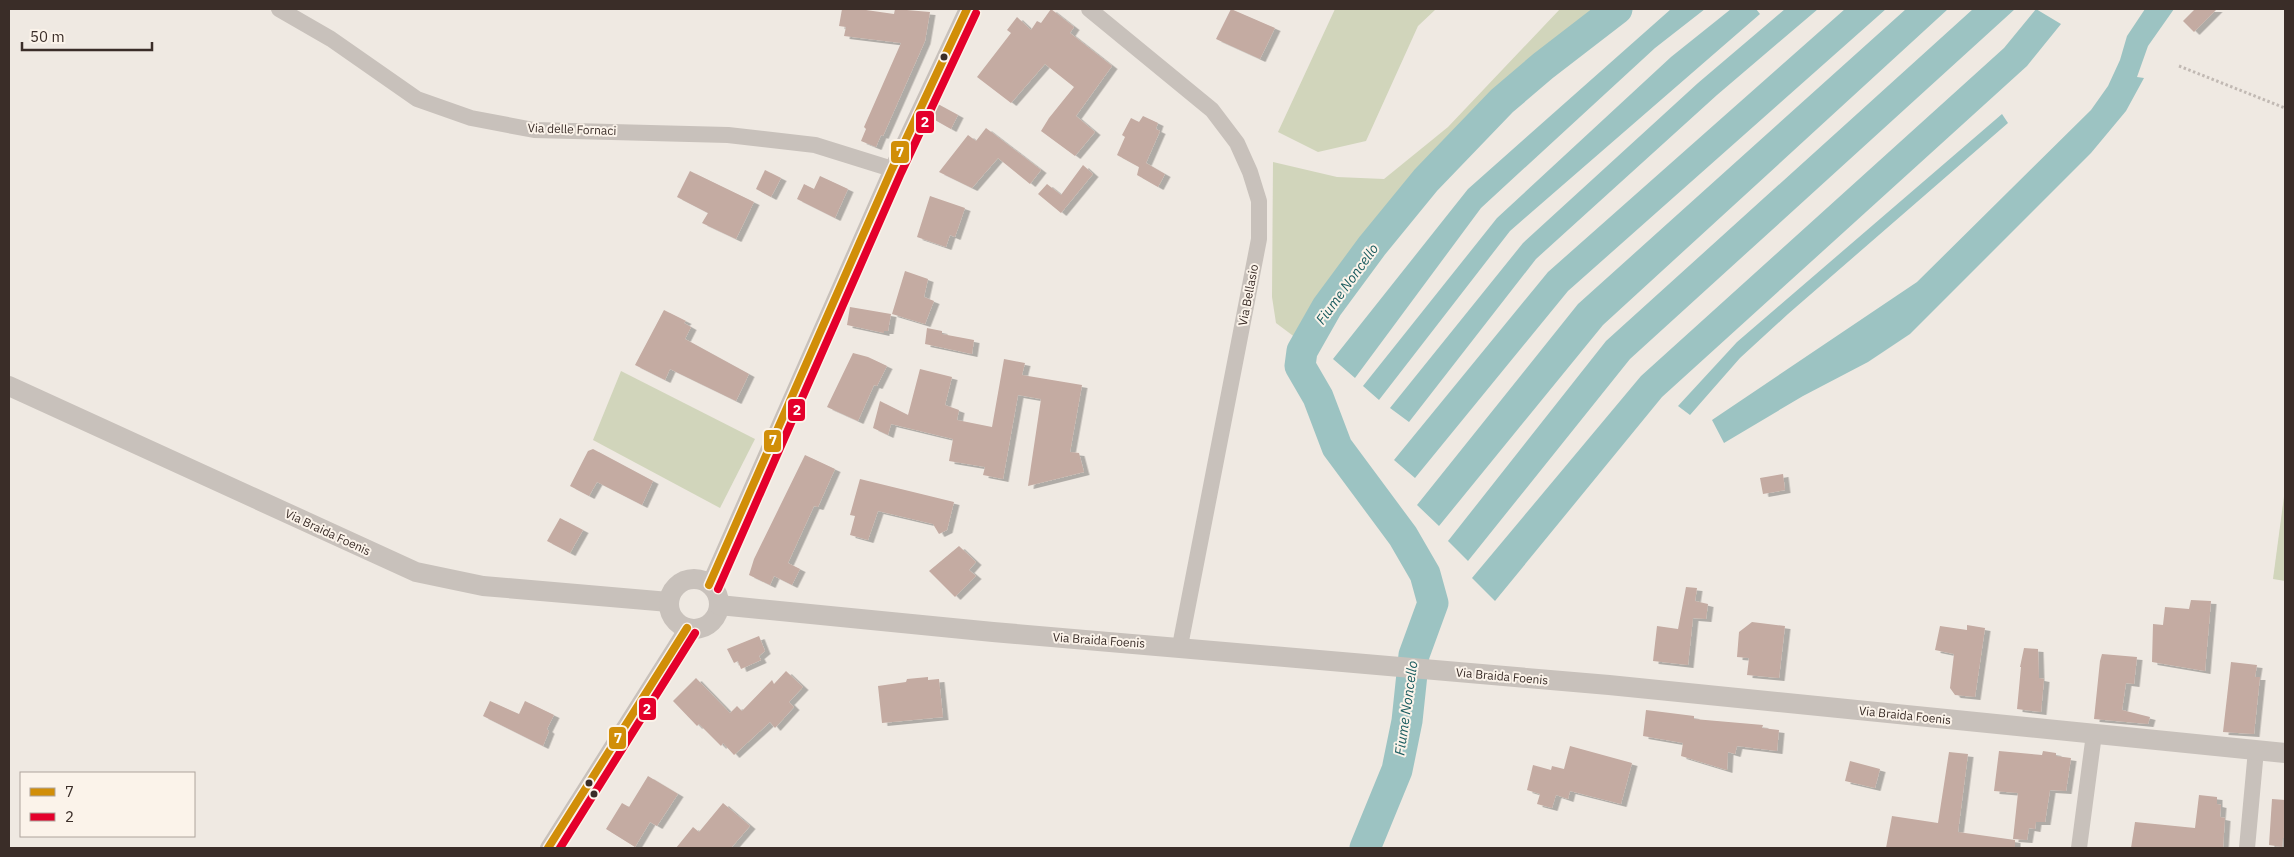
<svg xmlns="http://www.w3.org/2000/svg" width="2294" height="857" viewBox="0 0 2294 857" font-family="'IBM Plex Sans',sans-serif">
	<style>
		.green { fill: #d1d5bb }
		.water { fill: #9cc3c2 }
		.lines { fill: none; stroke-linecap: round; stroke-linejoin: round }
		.river { stroke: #9cc3c2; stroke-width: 31 }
		.building { fill: #c4aba2; filter: url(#shadow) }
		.path { stroke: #c1b9b3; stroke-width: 3; stroke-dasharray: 2.5 2.5; stroke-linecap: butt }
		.minor { stroke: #c8c1bb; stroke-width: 16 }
		.tertiary { stroke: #c8c1bb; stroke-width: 20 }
		.bus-1-casing { stroke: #fbf3ea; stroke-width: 11 }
		.bus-2-casing { stroke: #fbf3ea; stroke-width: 11 }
		.bus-1 { stroke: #d18e08; stroke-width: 8 }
		.bus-2 { stroke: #e4002b; stroke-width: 8 }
		.bus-dot { fill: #3a2d28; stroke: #fbf3ea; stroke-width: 2 }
		.labels { text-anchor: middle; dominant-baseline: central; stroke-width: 4; stroke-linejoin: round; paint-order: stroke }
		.street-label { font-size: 12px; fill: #3a2d28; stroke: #fbf3ea }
		.water-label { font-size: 14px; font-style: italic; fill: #1a5c5f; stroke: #fbf3ea }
		.line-badge { stroke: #fbf3ea; stroke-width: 2 }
		.badge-label { font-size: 14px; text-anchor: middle; font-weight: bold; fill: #fff }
	</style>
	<defs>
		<filter id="shadow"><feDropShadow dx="5.5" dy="3" stdDeviation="0" flood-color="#0004"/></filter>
	</defs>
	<rect width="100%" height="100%" fill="#efe9e2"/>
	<!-- green -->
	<g class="green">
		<polygon points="1335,9 1436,9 1418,26 1366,141 1318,152 1278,132"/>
		<polygon points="1560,9 1617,9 1543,66 1502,101 1455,148 1408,201 1372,246 1327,307 1311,332 1296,338 1276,323 1272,297 1273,162 1337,177 1384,179 1448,127"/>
		<polygon points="621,371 755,439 720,508 593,440"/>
		<polygon points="2285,489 2285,581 2273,579"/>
	</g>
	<!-- water -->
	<g class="water">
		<polygon points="1671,9 1705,9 1655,48 1481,208 1355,378 1333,359 1468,189"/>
		<polygon points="1731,9 1756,9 1760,14 1510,231 1379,400 1363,386 1497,218 1671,57"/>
		<polygon points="1785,9 1818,9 1717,95 1536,259 1409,422 1390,408 1523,243 1698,83"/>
		<polygon points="1845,9 1886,9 1568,291 1415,478 1394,460 1548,272"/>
		<polygon points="1906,9 1948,9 1603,325 1439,526 1417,505 1578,304"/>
		<polygon points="1973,9 2015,9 1630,359 1468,561 1448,541 1606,341"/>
		<polygon points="2036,9 2061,24 2027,66 1662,397 1495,601 1472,578 1641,376 2004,48"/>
		<polygon points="2145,9 2174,9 2148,46 2137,77 2144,78 2126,111 2091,153 1910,334 1868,362 1803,396 1724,443 1712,420 1917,282 2091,110 2108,86 2120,60 2127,36"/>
		<polygon points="2002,114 2008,123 1788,314 1740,358 1690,415 1678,406 1737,342"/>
	</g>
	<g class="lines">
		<!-- river -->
		<polyline class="river" points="1365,848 1397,770 1407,721 1414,655 1433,603 1425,574 1403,536 1337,447 1318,397 1300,366 1302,351 1327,307 1372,246 1426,180 1502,101 1543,66 1617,9"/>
	</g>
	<!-- building -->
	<g class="building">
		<polygon points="842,9 859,9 894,14 895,9 930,12 925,41 883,136 881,135 876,147 861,141 866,129 864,127 901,43 844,36 846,27 839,26"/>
		<polygon points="1051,9 1074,27 1070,33 1112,66 1076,116 1095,132 1075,156 1041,131 1049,118 1074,87 1045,64 1011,103 977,77 1011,33 1007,30 1017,17 1031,30 1037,21 1041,23"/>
		<polygon points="1231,9 1275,28 1260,59 1216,39"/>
		<polygon points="2195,9 2217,9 2194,32 2183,21"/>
		<polygon points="934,102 958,115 951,129 928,116"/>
		<polygon points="1143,116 1158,123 1156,129 1160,131 1146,163 1165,174 1158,187 1137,175 1139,167 1117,155 1125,137 1122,135 1131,118 1139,122"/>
		<polygon points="986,128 1041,170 1030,184 998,158 972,188 939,172 968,135 976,141"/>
		<polygon points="1083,165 1093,174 1061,213 1038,194 1047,184 1061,195"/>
		<polygon points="765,170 781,178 771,197 756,189"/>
		<polygon points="690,171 754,202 736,239 702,223 708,213 677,197"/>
		<polygon points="820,176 848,189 835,218 797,199 804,184 814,189"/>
		<polygon points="930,196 965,208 955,237 950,235 946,247 917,237"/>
		<polygon points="905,271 928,279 924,297 934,301 925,324 892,314"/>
		<polygon points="850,307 891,314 888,331 884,331 884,333 847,325"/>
		<polygon points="664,310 686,321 684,323 691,327 685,339 749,374 736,401 670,369 665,380 635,365"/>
		<polygon points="927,328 942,331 942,334 974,340 972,354 925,344"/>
		<polygon points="853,353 868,357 887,366 877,386 874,385 858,421 827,407"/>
		<polygon points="1004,359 1025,363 1022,375 1082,385 1070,452 1079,453 1084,472 1028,486 1041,399 1018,395 1003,479 983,475 985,467 949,461 953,439 891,424 888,435 873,428 880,401 908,415 920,369 952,377 945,405 959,410 957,420 992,427"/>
		<polygon points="593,449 653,481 642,505 597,482 589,496 570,486 588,451"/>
		<polygon points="805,455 835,469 818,507 814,506 788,563 800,569 792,585 774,576 770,585 749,575 754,559"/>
		<polygon points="1783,474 1785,490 1763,494 1760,478"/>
		<polygon points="860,479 954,502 947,530 939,534 933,524 878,511 868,540 850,535 855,516 850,515"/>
		<polygon points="560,518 583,530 570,553 547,541"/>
		<polygon points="959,546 976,562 969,570 976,576 955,597 929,571"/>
		<polygon points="1686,587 1697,588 1695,601 1708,604 1706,619 1693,618 1688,665 1653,661 1657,626 1678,629"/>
		<polygon points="2191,600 2211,601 2205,671 2152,662 2153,624 2163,625 2165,607 2189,609"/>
		<polygon points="1752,622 1785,626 1779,678 1747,675 1749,658 1737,657 1739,632"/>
		<polygon points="1967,625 1985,628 1975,697 1955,695 1950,688 1954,654 1935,650 1940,626 1967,630"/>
		<polygon points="759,636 765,651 759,656 761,660 741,669 738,661 734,663 727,649"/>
		<polygon points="2024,648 2038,649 2039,678 2044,679 2041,712 2017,709 2021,667 2020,667"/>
		<polygon points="2102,654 2137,657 2134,684 2126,683 2122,710 2150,717 2148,724 2094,719 2100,661"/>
		<polygon points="2231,662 2257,665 2255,677 2260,677 2254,734 2223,732"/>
		<polygon points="786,671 803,687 789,702 794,707 775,728 770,722 734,755 723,743 721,746 699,724 697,726 673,701 696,678 730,713 737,706 742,711 772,680 774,684"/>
		<polygon points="928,677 928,680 939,679 943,717 882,723 878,686 906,682 907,679"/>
		<polygon points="490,701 519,714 525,701 554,715 547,729 549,731 543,746 483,716"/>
		<polygon points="1646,710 1694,716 1694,719 1763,725 1762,728 1779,730 1777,751 1737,746 1735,754 1728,752 1727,770 1681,756 1683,743 1643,736"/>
		<polygon points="1570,746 1632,763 1621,804 1570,791 1568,799 1556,795 1552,808 1537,804 1540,794 1527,790 1533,765 1551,770 1552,766 1564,769"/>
		<polygon points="1999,751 2042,755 2043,751 2056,753 2056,756 2071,758 2066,791 2050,790 2045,822 2036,822 2035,829 2029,828 2027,840 2013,839 2018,793 1994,791"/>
		<polygon points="1949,752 1968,754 1958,832 2015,840 2015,848 1886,848 1892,816 1938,823"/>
		<polygon points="1850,761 1880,769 1875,788 1845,781"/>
		<polygon points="648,776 678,794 657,826 650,822 635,847 606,829 622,803 629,807"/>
		<polygon points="2199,795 2217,797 2217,804 2221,805 2220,817 2225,818 2223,848 2131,848 2135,822 2195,828"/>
		<polygon points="2272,799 2285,800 2285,838 2283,838 2282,847 2269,845"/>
		<polygon points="723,803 750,826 731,848 676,848 693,827 699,832"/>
	</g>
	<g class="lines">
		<!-- path -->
		<polyline class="path" points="2179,66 2285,108"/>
		<!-- minor -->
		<g class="minor">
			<polyline points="279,9 331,39 417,99 471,118 534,130 728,135 815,145 892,169"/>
			<polyline points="1089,9 1212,110 1237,143 1250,172 1259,201 1259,239 1180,646"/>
			<polyline points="709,585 892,169 967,9"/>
			<polyline points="548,848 687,628"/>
			<polyline points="2079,848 2094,734"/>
			<polyline points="2247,848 2256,750"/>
		</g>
		<!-- tertiary -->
		<g class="tertiary">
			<polyline points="9,386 416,572 483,586 669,602"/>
			<circle cx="694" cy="604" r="25"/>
			<polyline points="719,605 993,632 1609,685 2285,753"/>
		</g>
		<defs>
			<g id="bus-1">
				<polyline points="709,585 892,169 967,9"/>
				<polyline points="548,848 687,628"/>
			</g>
			<g id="bus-2">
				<polyline points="718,589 901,173 976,13"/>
				<polyline points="560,848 695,633"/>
			</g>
		</defs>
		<!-- bus-1 casing -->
		<use href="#bus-1" class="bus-1-casing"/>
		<!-- bus-2 casing -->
		<use href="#bus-2" class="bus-2-casing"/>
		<!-- bus-1 -->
		<use href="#bus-1" class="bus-1"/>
		<!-- bus-2 -->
		<use href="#bus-2" class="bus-2"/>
	</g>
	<!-- markers -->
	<g class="bus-dot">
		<circle cx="944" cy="57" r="4.5"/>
		<circle cx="589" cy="783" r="4.5"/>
		<circle cx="594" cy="794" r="4.5"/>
	</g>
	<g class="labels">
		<!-- street labels -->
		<g class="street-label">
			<text transform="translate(572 129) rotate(2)">Via delle Fornaci</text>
			<text transform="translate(1248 295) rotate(-79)">Via Bellasio</text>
			<text transform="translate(328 532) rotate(25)">Via Braida Foenis</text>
			<text transform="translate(1099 640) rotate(4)">Via Braida Foenis</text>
			<text transform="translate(1502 676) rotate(5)">Via Braida Foenis</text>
			<text transform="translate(1905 715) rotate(6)">Via Braida Foenis</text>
		</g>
		<!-- water labels -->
		<g class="water-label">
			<text transform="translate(1347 284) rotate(-54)">Fiume Noncello</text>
			<text transform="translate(1406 708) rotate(-82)">Fiume Noncello</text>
		</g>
	</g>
	<g class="line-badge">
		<rect x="915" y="110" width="20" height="24" rx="5" fill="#e4002b"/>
		<rect x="890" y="140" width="20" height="24" rx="5" fill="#d18e08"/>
		<rect x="787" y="398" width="19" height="24" rx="5" fill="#e4002b"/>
		<rect x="763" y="429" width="19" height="24" rx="5" fill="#d18e08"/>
		<rect x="638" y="697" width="19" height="24" rx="5" fill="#e4002b"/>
		<rect x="608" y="726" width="19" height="24" rx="5" fill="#d18e08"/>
	</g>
	<g class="badge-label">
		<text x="925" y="127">2</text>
		<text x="900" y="157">7</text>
		<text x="797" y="415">2</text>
		<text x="773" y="445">7</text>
		<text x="647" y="714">2</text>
		<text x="618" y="743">7</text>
	</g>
	<!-- border -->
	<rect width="2294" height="857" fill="none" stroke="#3a2d28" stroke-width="20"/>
	<!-- legend -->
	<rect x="20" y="772" width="175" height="65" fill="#fbf3ea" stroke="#aea49c"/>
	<rect x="30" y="788" width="25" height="8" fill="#d18e08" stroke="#aea49c"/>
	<text x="65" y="797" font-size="15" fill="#3a2d28">7</text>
	<rect x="30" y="813" width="25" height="8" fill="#e4002b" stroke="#aea49c"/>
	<text x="65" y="822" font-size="15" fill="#3a2d28">2</text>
	<!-- scale -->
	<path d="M22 42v8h130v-8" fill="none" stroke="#3a2d28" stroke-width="2.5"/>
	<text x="30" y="42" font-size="15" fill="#3a2d28" stroke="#fbf3ea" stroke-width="4" paint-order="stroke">50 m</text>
</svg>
